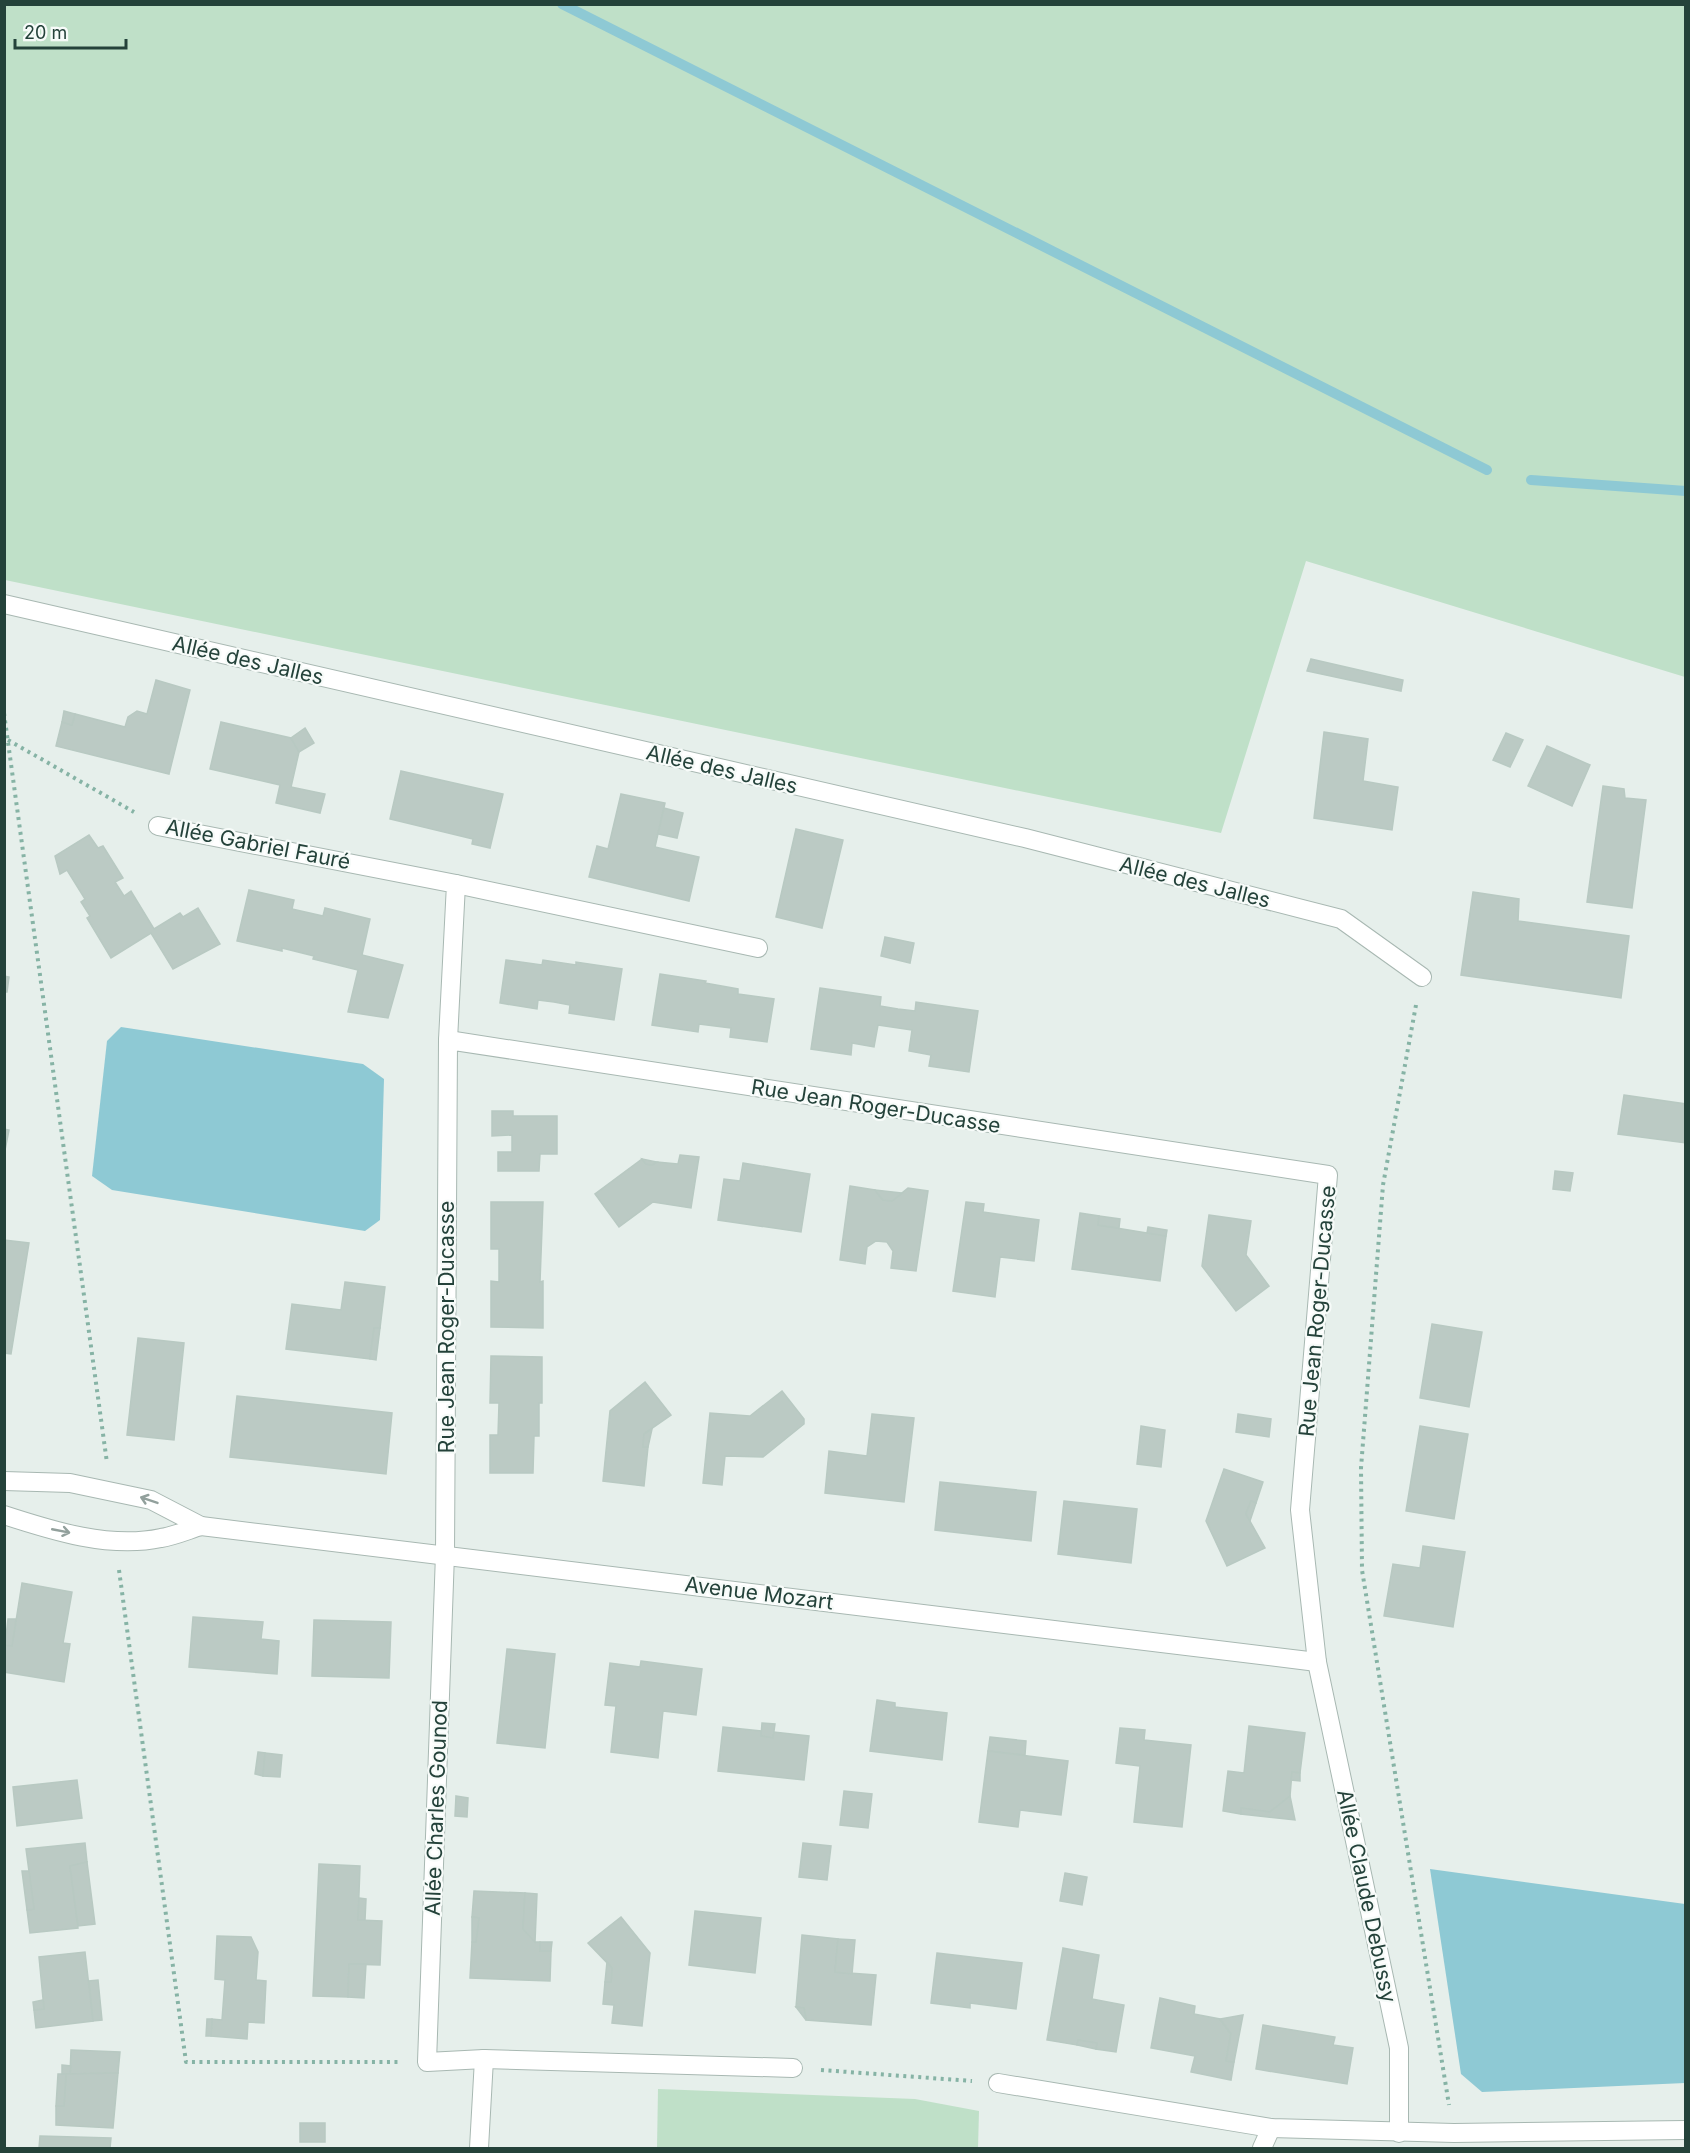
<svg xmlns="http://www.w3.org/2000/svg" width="1690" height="2153" viewBox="0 0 1690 2153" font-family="Inter,sans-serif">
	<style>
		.green { fill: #bfe0c8 }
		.water { fill: #8ec9d4 }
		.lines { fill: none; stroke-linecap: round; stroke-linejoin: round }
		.stream { stroke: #8ec9d4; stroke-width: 10 }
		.building { fill: #bbcac4; stroke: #b8c9c2; stroke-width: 1.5 }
		.minor-casing { stroke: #a8b8b2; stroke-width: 20 }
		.path { stroke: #86b3a5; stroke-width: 4; stroke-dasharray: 3 4.5; stroke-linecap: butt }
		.minor { stroke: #fff; stroke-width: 18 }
		.oneway { stroke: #92a09c }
		.labels { text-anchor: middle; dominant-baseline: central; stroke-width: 4.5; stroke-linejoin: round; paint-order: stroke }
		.street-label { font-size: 21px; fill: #24423a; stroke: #f7fbf9 }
	</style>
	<rect width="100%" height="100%" fill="#e6efeb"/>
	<!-- green -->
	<g class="green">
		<polygon points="5,4 1685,5 1685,677 1306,561 1221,833 5,580"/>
		<polygon points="658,2089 915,2099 979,2111 978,2148 657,2148"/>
	</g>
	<!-- water -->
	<g class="water">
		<polygon points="121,1027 363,1064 384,1079 380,1220 365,1231 112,1190 92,1176 107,1041"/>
		<polygon points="1430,1869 1685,1904 1685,2083 1482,2092 1461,2074"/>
	</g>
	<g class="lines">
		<!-- stream -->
		<g class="stream">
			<polyline points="562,4 1487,470"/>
			<polyline points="1531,480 1686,491"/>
		</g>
	</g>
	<!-- building -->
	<g class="building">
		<polygon points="1311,659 1403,680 1401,691 1307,671"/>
		<polygon points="156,680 190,690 169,774 56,746 62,722 72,725 75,714 125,727 128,717 137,711 147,714"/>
		<polygon points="64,711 75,714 72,725 62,722"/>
		<polygon points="221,722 291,738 299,752 291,787 325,794 320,813 276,803 280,785 210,769"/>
		<polygon points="305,728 314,743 299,752 291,738"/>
		<polygon points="1324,732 1368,739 1363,781 1398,787 1392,830 1314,818"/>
		<polygon points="1506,733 1523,740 1510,767 1493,760"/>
		<polygon points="1547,746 1590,765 1572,806 1528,786"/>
		<polygon points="401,771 503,794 490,848 472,844 473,839 390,819"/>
		<polygon points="1603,786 1624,789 1625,798 1646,800 1632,908 1587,902"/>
		<polygon points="621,794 665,803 655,847 699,857 689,901 589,877 597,846 608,849"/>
		<polygon points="664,808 683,813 677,838 658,834"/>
		<polygon points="796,829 843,840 822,928 776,917"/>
		<polygon points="89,835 98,848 103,846 123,878 115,882 124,896 131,891 154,929 180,913 183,917 198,908 220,944 173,969 151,933 111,958 87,918 90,916 81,902 85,899 67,870 60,874 55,856"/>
		<polygon points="249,890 294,900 292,909 323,916 325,908 370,919 362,955 403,965 388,1018 348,1012 358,970 313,959 314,956 282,948 282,951 237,941"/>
		<polygon points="1473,892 1519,899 1518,921 1629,936 1621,998 1461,975"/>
		<polygon points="885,937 914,943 910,963 881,956"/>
		<polygon points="506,960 542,965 543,960 576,965 576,962 622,969 614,1020 569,1013 570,1005 554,1002 538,1000 537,1009 500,1003"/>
		<polygon points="660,974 706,981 705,983 738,989 738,994 774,999 767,1042 730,1037 731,1028 699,1024 698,1032 652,1025"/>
		<polygon points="4,976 9,977 7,992 4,992"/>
		<polygon points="820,988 881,997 880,1006 898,1009 915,1011 916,1002 978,1011 969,1072 929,1066 931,1055 909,1051 912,1030 878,1025 874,1047 852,1043 851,1055 811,1049"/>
		<polygon points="1624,1095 1686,1104 1686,1143 1618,1134"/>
		<polygon points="492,1111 513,1111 513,1116 557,1116 557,1154 540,1154 539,1171 498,1171 498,1152 512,1152 512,1135 492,1136"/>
		<polygon points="4,1129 9,1130 4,1155"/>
		<polygon points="680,1155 699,1157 691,1208 653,1202 619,1227 595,1194 642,1159 646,1164 652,1165 657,1162 678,1164"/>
		<polygon points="642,1159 657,1162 652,1165 646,1164"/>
		<polygon points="743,1163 810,1174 801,1232 718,1220 724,1179 740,1181"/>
		<polygon points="1555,1171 1573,1173 1570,1191 1553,1189"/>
		<polygon points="850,1186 875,1190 883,1200 892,1201 908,1188 928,1191 916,1271 891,1268 893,1251 887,1242 876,1241 867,1247 865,1264 840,1260"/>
		<polygon points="875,1190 902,1193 892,1201 883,1200"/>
		<polygon points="491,1202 543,1202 540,1282 543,1281 543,1328 491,1327 491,1281 499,1282 499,1249 491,1249"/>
		<polygon points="966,1202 984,1204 983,1212 1039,1220 1034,1261 1000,1257 995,1297 953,1291"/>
		<polygon points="1080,1213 1099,1216 1098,1225 1166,1236 1160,1281 1072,1269"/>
		<polygon points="1209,1215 1251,1221 1246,1255 1269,1286 1236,1311 1202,1266"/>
		<polygon points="1099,1216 1120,1219 1119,1228 1098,1225"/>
		<polygon points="1148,1227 1167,1230 1166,1236 1147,1233"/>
		<polygon points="4,1240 29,1243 11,1354 4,1353"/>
		<polygon points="345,1282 385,1287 380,1328 374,1328 370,1359 286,1349 292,1304 341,1310"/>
		<polygon points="1432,1324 1482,1332 1469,1407 1420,1398"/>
		<polygon points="374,1328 380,1328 376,1360 370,1359"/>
		<polygon points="138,1338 184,1343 174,1440 127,1435"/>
		<polygon points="491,1356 542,1357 542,1403 539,1403 539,1436 534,1436 533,1473 490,1473 490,1435 498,1435 499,1403 490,1403"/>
		<polygon points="645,1382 671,1415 644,1434 643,1447 648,1447 644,1486 603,1481 610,1411"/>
		<polygon points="782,1391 804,1419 804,1424 763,1457 725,1456 722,1485 703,1483 710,1413 750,1416"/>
		<polygon points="237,1396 392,1413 386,1474 230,1457"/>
		<polygon points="872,1414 914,1418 904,1502 825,1493 829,1451 867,1456"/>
		<polygon points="1238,1414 1271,1419 1269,1437 1236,1432"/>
		<polygon points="1141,1426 1165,1430 1161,1467 1137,1464"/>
		<polygon points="1420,1426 1468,1434 1454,1519 1406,1511"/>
		<polygon points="652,1429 648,1447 643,1447 644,1434"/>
		<polygon points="1224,1469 1263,1482 1256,1503 1251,1501 1246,1514 1265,1548 1227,1566 1206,1521"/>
		<polygon points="940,1482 1036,1492 1031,1541 935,1530"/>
		<polygon points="1064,1501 1137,1509 1131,1563 1058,1554"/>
		<polygon points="1251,1501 1256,1503 1250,1521 1246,1514"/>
		<polygon points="1423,1546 1465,1552 1453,1627 1384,1616 1393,1564 1420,1568"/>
		<polygon points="22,1583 72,1592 63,1643 70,1644 64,1682 4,1672 5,1645 12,1646"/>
		<polygon points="193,1617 263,1622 261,1639 279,1641 277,1674 189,1667"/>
		<polygon points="8,1619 16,1619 12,1646 5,1645"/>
		<polygon points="314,1620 391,1622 389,1678 312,1676"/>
		<polygon points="507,1649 555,1654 545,1748 497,1743"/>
		<polygon points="641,1661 702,1669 696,1715 663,1711 658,1758 611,1752 616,1706 605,1705 610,1663 640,1667"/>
		<polygon points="877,1700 895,1703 895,1707 947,1713 942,1760 870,1751"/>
		<polygon points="762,1723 775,1724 773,1738 761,1736"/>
		<polygon points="1249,1726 1305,1733 1300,1773 1292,1772 1290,1796 1270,1812 1241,1808 1241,1814 1223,1811 1228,1771 1244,1773"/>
		<polygon points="723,1727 761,1731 761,1736 773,1738 774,1732 809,1736 804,1780 718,1771"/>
		<polygon points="1120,1728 1145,1730 1144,1740 1191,1745 1182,1827 1134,1822 1140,1766 1116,1763"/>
		<polygon points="990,1737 1026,1741 1025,1755 988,1751"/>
		<polygon points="988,1751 1068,1761 1061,1815 1020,1810 1018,1827 979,1822"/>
		<polygon points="258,1752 265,1753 263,1776 255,1774"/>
		<polygon points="265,1753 282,1755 280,1777 263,1776"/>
		<polygon points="1292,1772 1300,1773 1300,1781 1291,1780"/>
		<polygon points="77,1780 82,1818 17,1826 13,1787"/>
		<polygon points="844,1791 872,1794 868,1828 840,1825"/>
		<polygon points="456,1796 468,1798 467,1817 455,1816"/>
		<polygon points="1290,1796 1295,1820 1241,1814 1241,1808 1270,1812"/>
		<polygon points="85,1843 87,1862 70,1866 78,1928 30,1933 27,1910 34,1909 26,1849"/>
		<polygon points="803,1843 831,1846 827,1880 799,1877"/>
		<polygon points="87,1862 95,1924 78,1926 70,1866"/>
		<polygon points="319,1864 360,1866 358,1920 382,1921 380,1965 349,1964 348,1997 313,1996"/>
		<polygon points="22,1871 29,1871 34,1909 27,1910"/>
		<polygon points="1065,1873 1087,1877 1082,1905 1060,1901"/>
		<polygon points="474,1891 525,1893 523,1929 535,1942 540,1942 540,1951 551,1951 550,1981 470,1978 472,1942 476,1942 479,1918 472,1917"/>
		<polygon points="525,1893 537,1894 535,1942 523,1929"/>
		<polygon points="359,1898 366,1899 365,1920 358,1920"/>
		<polygon points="695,1911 761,1918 755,1973 689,1965"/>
		<polygon points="472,1917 479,1918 476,1942 472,1942"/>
		<polygon points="621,1917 650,1953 642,2026 612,2023 614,2005 603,2004 605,1982 611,1982 612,1968 588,1943"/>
		<polygon points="802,1935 838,1939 835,1972 876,1975 871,2025 806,2020 804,2008 796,2007"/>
		<polygon points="217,1936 251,1937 258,1952 256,1980 266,1981 264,2023 248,2022 247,2039 211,2036 212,2019 222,2020 225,1980 215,1979"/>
		<polygon points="838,1939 855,1940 852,1974 835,1972"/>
		<polygon points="540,1942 552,1942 551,1951 540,1951"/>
		<polygon points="1063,1948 1099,1955 1092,1999 1124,2005 1116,2052 1096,2049 1097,2043 1078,2040 1077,2045 1047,2040"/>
		<polygon points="85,1952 93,2021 36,2028 34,2010 44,2009 39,1957"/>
		<polygon points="937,1953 1022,1963 1016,2009 970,2003 970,2008 931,2003"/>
		<polygon points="607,1962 612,1968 611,1982 605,1982"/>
		<polygon points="349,1964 366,1964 364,1998 348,1997"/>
		<polygon points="98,1980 102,2020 93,2021 89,1981"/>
		<polygon points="1160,1998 1195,2006 1194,2014 1220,2019 1231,2034 1226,2061 1234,2062 1231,2080 1191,2072 1195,2056 1151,2048"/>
		<polygon points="43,2000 44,2009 34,2010 33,2002"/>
		<polygon points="796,2007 804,2008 806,2020"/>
		<polygon points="1243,2015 1234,2062 1226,2061 1231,2034 1220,2019"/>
		<polygon points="207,2019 212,2019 211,2036 206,2036"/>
		<polygon points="1263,2025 1335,2037 1333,2045 1353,2048 1347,2084 1256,2069"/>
		<polygon points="1078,2040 1097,2043 1096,2049 1077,2045"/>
		<polygon points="71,2050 120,2052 118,2073 70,2074"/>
		<polygon points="62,2065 71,2066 70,2074 62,2074"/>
		<polygon points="118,2073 113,2128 56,2125 56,2106 64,2106 66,2074"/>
		<polygon points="58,2074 66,2074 64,2106 56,2106"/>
		<rect x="300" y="2123" width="25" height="19"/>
		<polygon points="40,2136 111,2138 110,2148 39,2148"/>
	</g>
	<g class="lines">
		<defs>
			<g id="minor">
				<polyline points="4,604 1025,838 1341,919 1422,977"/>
				<polyline points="158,826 456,884 448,1040"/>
				<polyline points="456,884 758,948"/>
				<polyline points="4,1481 70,1483 151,1500 201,1526 1317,1662"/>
				<path d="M4,1515C53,1531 110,1549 161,1538C174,1536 188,1530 201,1526"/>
				<polyline points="793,2068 484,2059 427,2062 445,1554 448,1040 1328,1175 1300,1510 1317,1662 1399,2048 1399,2133"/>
				<polyline points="998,2083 1271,2128 1454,2133 1686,2130"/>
				<polyline points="479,2148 484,2059"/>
				<polyline points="1262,2148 1271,2128"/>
			</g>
		</defs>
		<!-- minor casing -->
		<use href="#minor" class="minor-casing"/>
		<!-- path -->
		<g class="path">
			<polyline points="4,713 107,1463"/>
			<polyline points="8,740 134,812"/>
			<polyline points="1416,1005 1383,1185 1361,1468 1362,1570 1449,2105"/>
			<polyline points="119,1570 186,2062 399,2062"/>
			<polyline points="821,2070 972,2081"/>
		</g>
		<!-- minor -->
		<use href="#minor" class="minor"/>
	</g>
	<!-- one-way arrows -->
	<defs><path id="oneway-shaft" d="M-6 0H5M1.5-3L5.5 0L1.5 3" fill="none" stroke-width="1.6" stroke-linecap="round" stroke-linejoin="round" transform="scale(1.5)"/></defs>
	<g class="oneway">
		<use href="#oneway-shaft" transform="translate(149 1500) rotate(-161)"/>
		<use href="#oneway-shaft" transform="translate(61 1531) rotate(11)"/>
	</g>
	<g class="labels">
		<!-- street labels -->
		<g class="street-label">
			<text transform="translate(248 660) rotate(13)">Allée des Jalles</text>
			<text transform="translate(722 769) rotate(13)">Allée des Jalles</text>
			<text transform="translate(258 844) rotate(11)">Allée Gabriel Fauré</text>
			<text transform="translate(1195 882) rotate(14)">Allée des Jalles</text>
			<text transform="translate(876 1106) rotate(9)">Rue Jean Roger-Ducasse</text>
			<text transform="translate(1317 1311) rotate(-85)">Rue Jean Roger-Ducasse</text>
			<text transform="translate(446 1327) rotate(-90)">Rue Jean Roger-Ducasse</text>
			<text transform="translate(759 1593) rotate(7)">Avenue Mozart</text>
			<text transform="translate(436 1808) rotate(-88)">Allée Charles Gounod</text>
			<text transform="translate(1367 1896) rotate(78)">Allée Claude Debussy</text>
		</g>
	</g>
	<!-- border -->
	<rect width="1690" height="2153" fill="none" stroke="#24423a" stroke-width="12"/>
	<!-- scale -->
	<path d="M15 39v9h111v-9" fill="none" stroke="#24423a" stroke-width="3"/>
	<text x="24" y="39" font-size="18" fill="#24423a" stroke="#f7fbf9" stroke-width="4.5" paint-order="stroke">20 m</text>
</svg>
